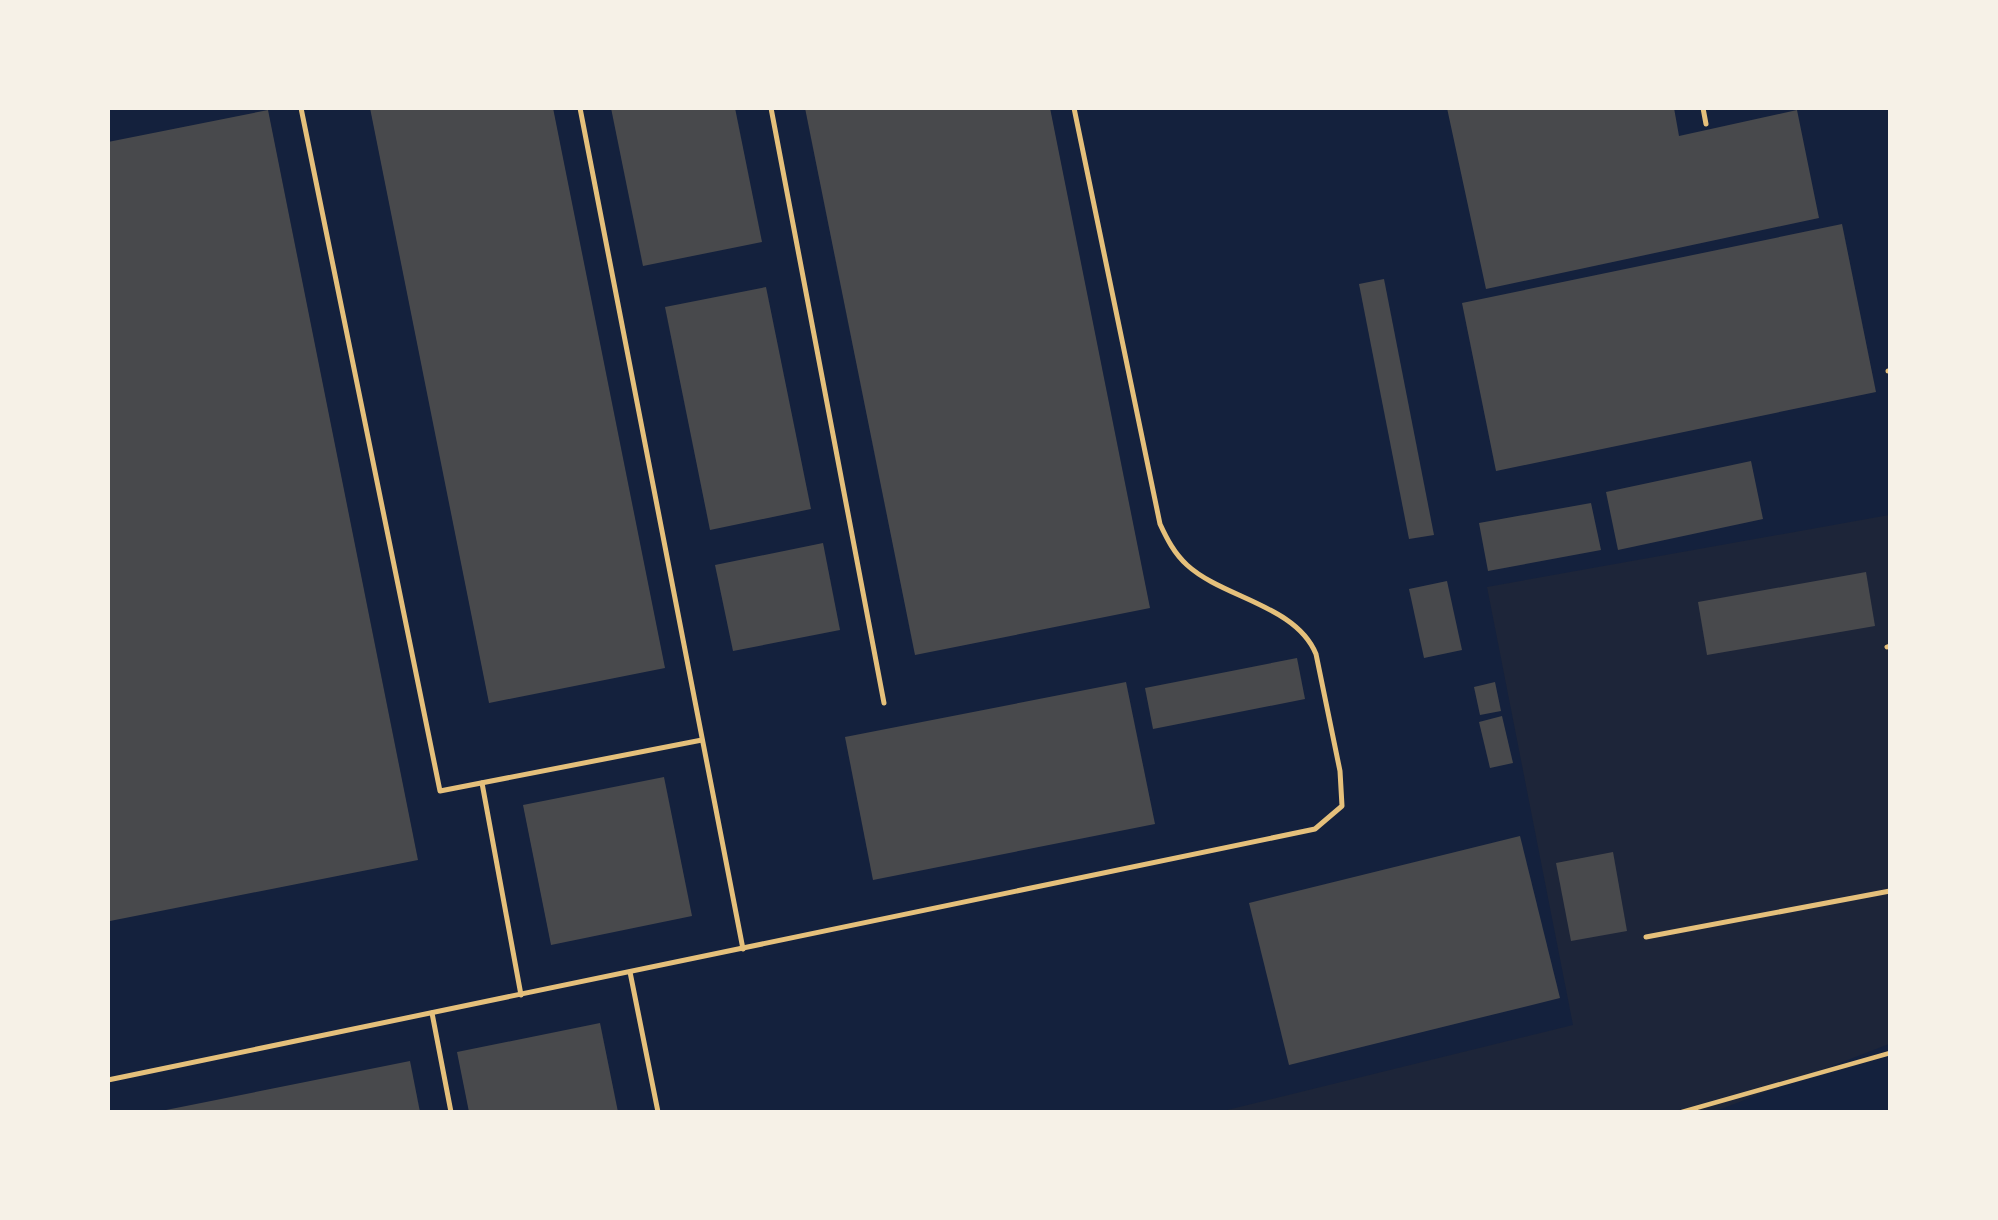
<svg xmlns="http://www.w3.org/2000/svg" width="1998" height="1220" viewBox="0 0 1998 1220" font-family="Commissioner,sans-serif">
	<style>
		.green { fill: #1d2539 }
		.building { fill: #48494c }
		.lines { fill: none; stroke-linecap: round; stroke-linejoin: round }
		.path { stroke: #e5c07b; stroke-width: 4.5 }
		.service { stroke: #e5c07b; stroke-width: 5 }
	</style>
	<rect width="100%" height="100%" fill="#14213d"/>
	<!-- green -->
	<polygon class="green" points="1889,515 1889,1044 1716,1111 1219,1112 1573,1025 1487,587"/>
	<!-- building -->
	<g class="building">
		<polygon points="370,108 553,108 665,668 489,703"/>
		<polygon points="611,108 735,108 762,242 643,266"/>
		<polygon points="805,108 1050,108 1150,608 915,655"/>
		<polygon points="1447,108 1674,108 1679,136 1797,110 1819,218 1486,289"/>
		<polygon points="268,110 418,860 110,921 108,142"/>
		<polygon points="1842,224 1876,392 1496,471 1462,303"/>
		<polygon points="1384,279 1434,535 1409,539 1359,284"/>
		<polygon points="766,287 811,509 710,530 665,307"/>
		<polygon points="1751,461 1763,519 1618,550 1606,492"/>
		<polygon points="1591,503 1601,550 1488,571 1479,523"/>
		<polygon points="823,543 840,630 733,651 715,565"/>
		<polygon points="1866,572 1875,626 1707,655 1698,602"/>
		<polygon points="1447,581 1462,650 1424,658 1409,589"/>
		<polygon points="1297,658 1305,699 1153,729 1145,688"/>
		<polygon points="1126,682 1155,824 873,880 845,737"/>
		<polygon points="1495,682 1501,711 1480,715 1474,687"/>
		<polygon points="1502,716 1513,763 1490,768 1479,722"/>
		<polygon points="664,777 692,916 551,945 523,805"/>
		<polygon points="1520,836 1560,998 1289,1065 1249,903"/>
		<polygon points="1613,852 1627,931 1571,941 1556,863"/>
		<polygon points="600,1023 618,1112 469,1112 457,1052"/>
		<polygon points="410,1061 420,1112 166,1112 166,1110"/>
	</g>
	<g class="lines">
		<!-- path -->
		<polyline class="path" points="1682,1112 1890,1053"/>
		<!-- service -->
		<g class="service">
			<polyline points="301,108 440,791 702,740"/>
			<polyline points="580,108 743,949"/>
			<polyline points="771,108 884,703"/>
			<polyline points="1703,108 1706,124"/>
			<polyline points="1888,371 1890,371"/>
			<polyline points="1887,647 1890,646"/>
			<polyline points="482,783 521,995"/>
			<polyline points="1646,937 1890,891"/>
			<polyline points="630,972 658,1112"/>
			<polyline points="432,1013 451,1112"/>
			<path d="M108,1080L1315,829L1342,806L1340,771L1316,654C1296,605 1223,598 1187,565C1174,553 1167,539 1160,524L1074,108"/>
		</g>
	</g>
	<!-- border -->
	<rect width="1998" height="1220" fill="none" stroke="#f6f1e7" stroke-width="220"/>
</svg>
